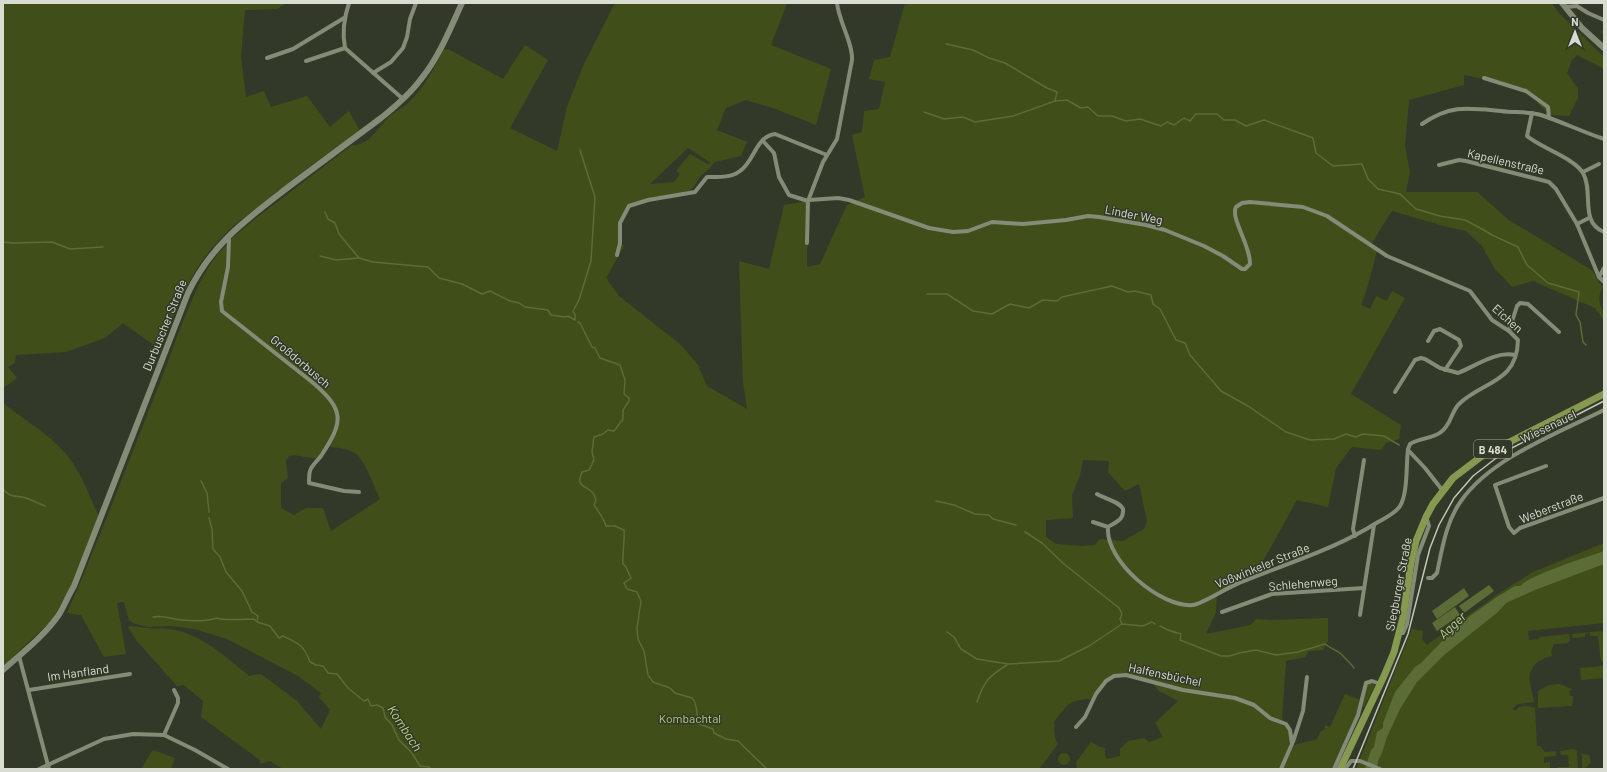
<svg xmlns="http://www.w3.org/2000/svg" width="1607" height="772" viewBox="0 0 1607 772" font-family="Barlow,sans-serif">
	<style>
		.green { fill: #404f1a; fill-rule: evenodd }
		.water { fill: #5c6c36 }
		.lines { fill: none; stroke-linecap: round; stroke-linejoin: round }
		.stream { stroke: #5c6c36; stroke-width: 1.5 }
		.minor { stroke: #848b77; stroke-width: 4 }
		.secondary { stroke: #848b77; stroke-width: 6 }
		.primary { stroke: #859950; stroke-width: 7 }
		.rail { stroke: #c1c5ba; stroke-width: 1.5 }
		.labels { text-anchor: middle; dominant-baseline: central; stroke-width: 3; stroke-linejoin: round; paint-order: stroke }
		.shield { fill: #333928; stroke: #a6ab9e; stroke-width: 1 }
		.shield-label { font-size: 11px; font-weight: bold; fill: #d8dcd1 }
		.street-label { font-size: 12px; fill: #d8dcd1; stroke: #333928 }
		.park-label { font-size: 12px; fill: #b2cb79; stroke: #333928 }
		.water-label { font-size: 13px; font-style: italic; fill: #b6d07e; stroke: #333928 }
	</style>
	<rect width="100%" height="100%" fill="#333928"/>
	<!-- green -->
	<g class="green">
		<path d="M3,3H287L277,9L245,10L241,56L246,97L264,91L271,107L307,96L330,127L349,111L360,131L309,167L233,226C223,236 212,247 204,258C184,285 173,319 159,349L123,323L105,338L66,352L16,355L15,363L8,367L17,378L3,388Z"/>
		<path d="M615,3H787L771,45L831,69L816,125L773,108L746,100L726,108L717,130L747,142L741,156L714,162C710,170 705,171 700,177C696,182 696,186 690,190L629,206L620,223V243L624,246L606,278L619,296L681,345L698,365L707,386L747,409L743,382L739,261L769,269L784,205L808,201L807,213V267L820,264L847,205L865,197L852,135L862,132L864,111L879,109L885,82L869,79L874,60L890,57L905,3H1552L1558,12L1604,57V70L1601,67L1577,55L1572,60L1567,73L1578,89V98L1569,116L1551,115L1538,104L1536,98C1515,84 1488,80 1464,75V85L1409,100L1405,146L1410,172L1406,192H1477L1509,220L1593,271L1600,284L1603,287C1594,302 1604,307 1604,321L1595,308L1533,281L1512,287L1495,269L1482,246L1466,231L1447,227L1392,211L1370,246L1377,251L1367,289L1361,305L1370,309L1376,296L1387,301L1392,291L1405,298L1351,394L1401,425L1399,439L1386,443L1381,450L1352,447L1336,468L1328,507L1297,500L1258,570L1217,593L1216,612L1206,634L1251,625L1256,619L1272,620L1328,618V641L1323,650L1309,651L1305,657L1286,661L1282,718C1283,726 1285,723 1288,729C1294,742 1285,757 1280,769H1077L1076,762L1091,742L1100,747L1105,748V756L1107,759L1120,756V749L1128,741L1144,738L1149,742L1163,737L1155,723L1178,701L1159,691L1151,681C1119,674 1110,666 1092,699C1069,699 1067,705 1054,722L1055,738L1058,744L1039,769H283L270,761L260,764V760L201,717L203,701L184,685L177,686L136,640L128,627C134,625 140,628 146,628C153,629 160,628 168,629C199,632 226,657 249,676L261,674L297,701L321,729L330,710L319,697L321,693L298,676L227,639L195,629L171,626L147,627L133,623L129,620L124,602L117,603L126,654L104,657L81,615L67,613C101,536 130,457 161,380C175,346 199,266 227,245L226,266L230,268L231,239L259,216L352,145C366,147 378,129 386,120C392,113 401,109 408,103C424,88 434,69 444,49L450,50L503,79L525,45L548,60L510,128L557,151L567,107L583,66ZM688,148L711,163L707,164L690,154L676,171L680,174L674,182L650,184ZM328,446C336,448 346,448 353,452C365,458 374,487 380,499L331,531L323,508H306L294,515L281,508V483L288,478L286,461L289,456L294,455L319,459ZM1083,460L1109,461L1108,472L1125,491L1139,484L1147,521L1144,529L1123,541L1099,539L1095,545L1081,546L1056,544L1046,537V520L1073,518L1072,495L1080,475Z"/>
		<path d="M3,403C23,419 49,434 66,454C81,472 89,495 99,517L70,589L51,621L3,666Z"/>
		<path d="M1604,543V623L1528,631L1529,640L1539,639V637L1569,634L1570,641L1568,643L1554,644L1551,652L1552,656C1539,658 1527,668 1530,683C1531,690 1533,696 1534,702L1518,704L1512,709L1516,711C1520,704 1527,706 1535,708L1537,746H1540L1545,752L1556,751V756L1544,757V763L1550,762V769H1384L1378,767L1377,769H1356L1412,629L1423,631L1422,639L1427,645L1498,594L1533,572Z"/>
		<polygon points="1601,631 1601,632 1604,632 1604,662 1601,661 1598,636 1590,636 1590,633 1585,634 1585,637 1573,638 1572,634"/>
		<polygon points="1604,666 1604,678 1581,680 1580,668"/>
		<polygon points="1370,683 1374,684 1374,688 1364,707 1362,707 1367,685"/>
		<polygon points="1560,684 1572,689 1572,690 1569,691 1570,696 1573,696 1572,706 1538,708 1538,691 1549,685"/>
		<polygon points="1345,694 1360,700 1358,710 1332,769 1283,769 1294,745 1317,739 1320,732 1325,729 1325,725 1330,727"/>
		<polygon points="1573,749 1577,751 1578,769 1552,769 1558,768 1558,767 1569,767 1568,755 1561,755 1560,751"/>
		<polygon points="153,750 175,758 171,769 141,769"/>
		<circle cx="1064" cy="759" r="6"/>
		<polygon points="1582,754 1589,755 1591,762 1585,769 1582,768"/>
	</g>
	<!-- water -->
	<g class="water">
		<path d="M1604,551V564L1535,590L1506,603L1498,612L1444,655L1417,682L1400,709L1387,737L1382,753L1378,761L1377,769H1365L1371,750L1374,747L1377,732L1383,728V723L1395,692L1415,667L1421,663L1450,633L1470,616L1497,597L1515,586H1520C1530,575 1587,557 1604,551Z"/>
		<polygon points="1489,585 1494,591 1464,613 1459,606"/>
		<polygon points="1464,588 1469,596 1437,619 1432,611"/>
		<polygon points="1455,607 1460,615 1437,631 1432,623"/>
	</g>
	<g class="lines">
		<!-- stream -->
		<g class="stream">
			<polyline points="1603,32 1604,32"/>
			<polyline points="946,44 973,50 989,58 1005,63 1047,88 1057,92 1055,101 1067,100 1081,108 1088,107 1098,116 1112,116 1126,121 1140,119 1161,126 1167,122 1174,125 1184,118 1190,121 1196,114 1217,114 1224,120 1235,120 1246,126 1264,120 1313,138 1316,153 1333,166 1362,164 1368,179 1378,189 1400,194 1416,209 1440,216 1465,220 1482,229 1492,235 1518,247 1527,265 1548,283 1579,292 1576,315 1580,322 1583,342 1586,345"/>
			<polyline points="924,112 944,119 963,117 975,122 1013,116 1055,101"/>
			<polyline points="325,212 328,219 335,223 339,234 359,258 373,262 428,267 439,278 462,284 482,294 490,291 510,301 519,303 525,307 548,310 551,315 565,317 568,316 575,320"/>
			<polyline points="3,242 13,243 52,242 70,249 103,247"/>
			<polyline points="320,256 336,260 359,258"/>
			<polyline points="927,294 947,294 973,311 992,314 1010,304 1029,308 1043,300 1057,301 1062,297 1112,286 1128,292 1135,291 1151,295 1153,304 1160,309 1176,340 1185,343 1190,355 1221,391 1248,406 1286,432 1310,440 1334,439 1346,434 1356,437 1363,434 1384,436 1399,445"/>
			<polyline points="575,320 575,315 573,311 579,300 591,261 595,197 580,150"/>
			<path d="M578,322L580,323L592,347L595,348L600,358L620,365L625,380L624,394L629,398V401L623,410V419L614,431L608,430L603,434L594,437L592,452L594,460L589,470L582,472C575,487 586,485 593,493C595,495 595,498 596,500L594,505C599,512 604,519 606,526H615L624,530C625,542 622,553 623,564L626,567L631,578L624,583L627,589L637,592L641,601L637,628L638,639L644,651L648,675L653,682L670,688L675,693L692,698C698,703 696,715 699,724L713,729L714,733L726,739L738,741L767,769"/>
			<polyline points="201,481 207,493 209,512"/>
			<path d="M3,489C11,499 16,495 26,498C33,500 39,504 45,506"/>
			<polyline points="936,501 954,505 975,514 989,515 993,519 1016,525"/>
			<path d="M209,518L212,529L213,549L220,557L226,572L242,591L252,612L258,616L257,622L270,626L279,638L283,636C298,643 304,645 310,662L316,665L323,666L328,673L337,674L348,688L364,701L368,699L371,706L377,705L383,708L385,717L392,725L399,740L412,753L420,766L429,767L431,769"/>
			<polyline points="1025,532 1042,543 1064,564 1119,608 1122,614 1120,619 1122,624"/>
			<path d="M153,617C166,615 169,619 181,620C192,621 206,622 217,618C224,621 245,619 254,619L256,621"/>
			<path d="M1160,626C1167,630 1173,632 1181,634L1180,640L1221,656H1230L1239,653L1256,650L1276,655L1298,652L1325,644C1330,648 1336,650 1340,653C1341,654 1353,666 1354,668"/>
			<polyline points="947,632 954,637 961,649 977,659 1008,664 1059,661 1089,646 1122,624 1143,626 1152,622 1155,624"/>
			<path d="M977,702C984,681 989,676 1007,665"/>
		</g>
		<!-- minor -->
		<g class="minor">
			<path d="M349,3C344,18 342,33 345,48L403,99"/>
			<polyline points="1565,7 1577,6 1588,13 1604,20"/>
			<polyline points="267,58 293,49 344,18"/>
			<polyline points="306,61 345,48"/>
			<polyline points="373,73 391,62 403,48 407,37 410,19 416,3"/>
			<polyline points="1484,78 1526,91 1548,107 1549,118"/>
			<path d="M1532,113L1527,136C1541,148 1574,158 1583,173C1594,192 1579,222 1604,232"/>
			<path d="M1422,124C1451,104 1469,108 1501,111C1514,113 1528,111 1541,115C1562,122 1583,132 1604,139"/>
			<polyline points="763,141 774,153 779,177 789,195 808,201"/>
			<polyline points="1439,165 1459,160 1466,161 1549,182 1556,189 1577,224 1599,277 1604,282"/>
			<polyline points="1583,172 1599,164"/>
			<path d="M809,200L838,198L849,200L929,228L953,232L968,231L992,222L1023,224L1066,220L1088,216L1099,217L1146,225L1165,230L1204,246L1223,256L1242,269H1245L1250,264C1251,246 1230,218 1236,207L1242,203L1250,202L1303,207L1327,216L1387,256L1470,291L1492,320L1509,331L1518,340C1517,383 1483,381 1459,404C1451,412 1451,425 1441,432C1432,439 1419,438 1410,444L1408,449C1406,465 1408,493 1400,506C1396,513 1385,518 1378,522C1334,550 1287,563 1239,583C1228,587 1202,604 1193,605C1161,608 1105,561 1108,527L1093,522"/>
			<polyline points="1577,224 1589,218"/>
			<path d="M227,237L229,240L228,267L221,302L222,311L312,382C345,410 344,421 321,456C318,460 311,466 310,471C309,474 309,480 309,483L344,491L359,492"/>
			<path d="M807,243L808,201L823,162L837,139L852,60C853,43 839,22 837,3"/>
			<path d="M617,255L620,243V223L629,206L648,200L695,192L707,177C718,177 731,178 740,171C754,162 756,136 775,134L827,155"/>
			<polyline points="1599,277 1604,268"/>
			<polyline points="1509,331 1517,306 1520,303 1528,304 1559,332"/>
			<polyline points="1428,341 1434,331 1440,329 1459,340 1461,346 1445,370"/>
			<path d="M1395,392L1415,360L1421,358L1425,359L1440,368L1458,373C1476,366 1495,351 1515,355"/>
			<polyline points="1408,450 1425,468 1443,491"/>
			<polyline points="1546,466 1495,485 1509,527 1514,533 1520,528 1604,498"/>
			<path d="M1097,494C1105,499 1119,501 1123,509C1124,520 1116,522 1108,527"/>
			<polyline points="1355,536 1353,529 1364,460"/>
			<path d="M1428,578H1432L1437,573C1442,549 1446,522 1461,501C1491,458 1558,433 1604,410"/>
			<polyline points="1222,612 1272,594 1364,588"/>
			<polyline points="1360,615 1374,525"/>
			<polyline points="1399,632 1403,633 1407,624 1418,555 1429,526 1426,517"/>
			<polyline points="19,656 49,769"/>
			<polyline points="29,690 130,674"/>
			<polyline points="1076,727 1085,717 1096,694 1106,681 1114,676 1126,675 1183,690 1235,698 1254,705 1270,718 1286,724 1290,730 1292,744 1281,769"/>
			<polyline points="164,735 178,703 178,698 174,690"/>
			<polyline points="1293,742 1303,711 1307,677"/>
			<polyline points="39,769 104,739 133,734 164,735 195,750 228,769"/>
			<polyline points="1334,769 1358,715 1366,683 1372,681 1380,684"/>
			<polyline points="1345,769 1351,761 1360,761 1380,769"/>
		</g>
		<!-- secondary -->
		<g class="secondary">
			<polyline points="1562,3 1582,28 1604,48"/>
			<path d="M3,670C22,653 43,637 58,616C64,607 68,596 74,586L188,293C212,243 248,218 291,185C321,163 351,140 381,118C396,106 410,94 421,79C439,57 450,29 462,3"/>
		</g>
		<!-- primary -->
		<polyline class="primary" points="1340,769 1384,676 1394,652 1403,617 1411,563 1416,541 1426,517 1433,504 1453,478 1482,456 1604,394"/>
		<!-- rail -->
		<polyline class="rail" points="1353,769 1408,634 1430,548 1439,525 1454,498 1473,476 1504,452 1604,401"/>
	</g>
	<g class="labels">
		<!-- shield labels -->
		<rect class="shield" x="1474" y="440" width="38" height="18" rx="3"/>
		<g class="shield-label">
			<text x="1493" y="449">B 484</text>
		</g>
		<!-- street labels -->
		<g class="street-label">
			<text transform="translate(1506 161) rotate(13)">Kapellenstraße</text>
			<text transform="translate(1134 214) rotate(11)">Linder Weg</text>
			<text transform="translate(1508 318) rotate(42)">Eichen</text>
			<text transform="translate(164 325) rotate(-68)">Durbuscher Straße</text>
			<text transform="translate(301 361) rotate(40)">Großdorbusch</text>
			<text transform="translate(1548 426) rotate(-26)">Wiesenauel</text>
			<text transform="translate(1551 507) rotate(-21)">Weberstraße</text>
			<text transform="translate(1262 565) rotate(-22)">Voßwinkeler Straße</text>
			<text transform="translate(1303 583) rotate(-5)">Schlehenweg</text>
			<text transform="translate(1398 584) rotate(-79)">Siegburger Straße</text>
			<text transform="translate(78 672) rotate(-8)">Im Hanfland</text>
			<text transform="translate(1165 674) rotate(12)">Halfensbüchel</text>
		</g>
		<!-- park labels -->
		<g class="park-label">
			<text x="690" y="718">Kombachtal</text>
		</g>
		<!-- water labels -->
		<g class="water-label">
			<text transform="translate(1452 625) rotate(-43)">Agger</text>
			<text transform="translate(405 728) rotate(57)">Kombach</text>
		</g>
	</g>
	<!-- border -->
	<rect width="1607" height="772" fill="none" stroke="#d8dcd1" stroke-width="8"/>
	<!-- north arrow -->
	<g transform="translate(1575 32)" stroke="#333928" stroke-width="3" paint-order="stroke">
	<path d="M0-3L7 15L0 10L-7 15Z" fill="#d8dcd1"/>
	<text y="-6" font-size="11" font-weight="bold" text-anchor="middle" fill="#d8dcd1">N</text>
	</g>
</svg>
